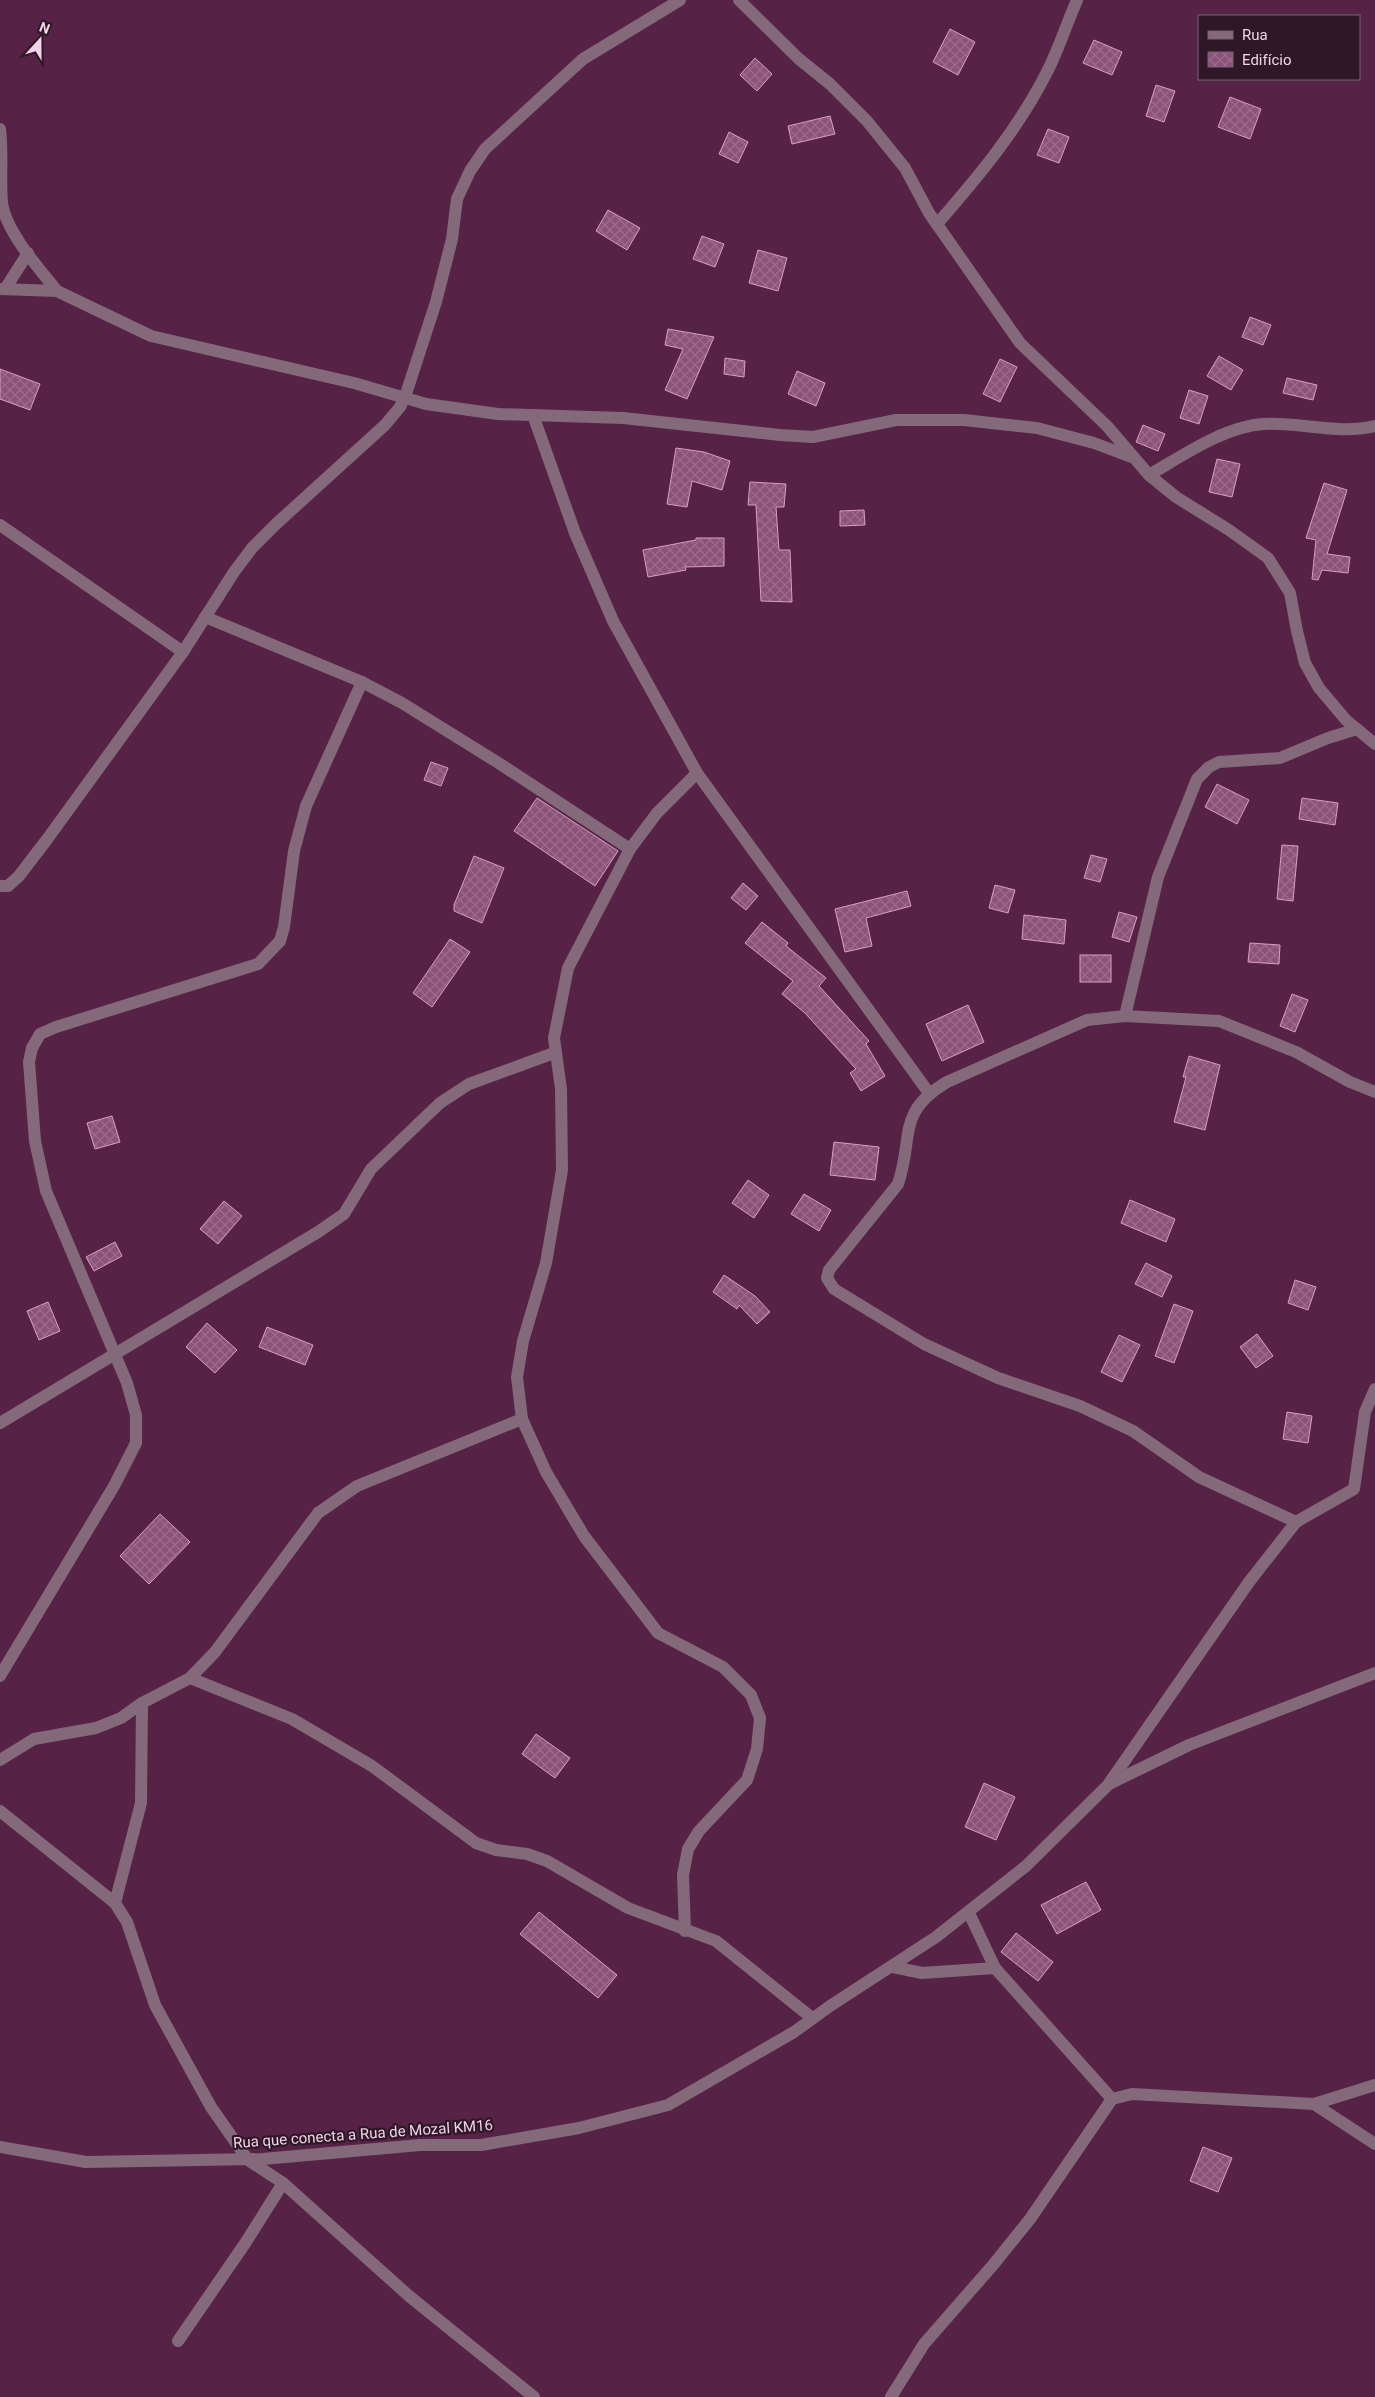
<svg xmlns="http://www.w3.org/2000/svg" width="1375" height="2397" viewBox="0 0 1375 2397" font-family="Roboto,sans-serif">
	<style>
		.building { fill: url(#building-cross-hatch); stroke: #db9dc4 }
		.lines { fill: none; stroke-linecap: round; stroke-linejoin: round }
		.minor { stroke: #836979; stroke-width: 12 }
		.labels { text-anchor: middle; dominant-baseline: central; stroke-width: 4.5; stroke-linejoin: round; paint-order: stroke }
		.street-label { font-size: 15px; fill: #f3d3e7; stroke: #2e1726 }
	</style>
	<defs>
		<pattern id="building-cross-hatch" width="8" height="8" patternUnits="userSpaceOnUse" patternTransform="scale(1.25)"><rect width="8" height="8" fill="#8b5378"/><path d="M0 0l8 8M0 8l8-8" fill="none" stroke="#9c6b8b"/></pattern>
	</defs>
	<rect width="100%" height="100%" fill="#562346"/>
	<!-- building -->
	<g class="building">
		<polygon points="950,29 975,42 958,75 933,62"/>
		<polygon points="1094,40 1122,52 1112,75 1083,63"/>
		<polygon points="755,58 772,74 757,91 740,75"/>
		<polygon points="1156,85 1175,91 1164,122 1146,116"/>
		<polygon points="1230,97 1261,109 1250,139 1218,127"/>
		<polygon points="830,116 835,134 792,144 788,126"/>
		<polygon points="1048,129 1069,137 1059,163 1037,155"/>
		<polygon points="729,132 748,142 738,163 719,154"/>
		<polygon points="608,210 640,228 627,250 596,231"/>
		<polygon points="702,236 724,244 715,267 693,259"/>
		<polygon points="758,250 787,258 778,291 749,283"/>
		<polygon points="1250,317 1271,325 1263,345 1242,337"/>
		<polygon points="668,329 714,337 687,399 665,390 683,349 665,345"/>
		<polygon points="1219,356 1243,370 1231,390 1207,376"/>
		<polygon points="725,358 745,361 744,377 724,374"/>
		<polygon points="1000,359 1017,367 1000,402 983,394"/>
		<polygon points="0,369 40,384 30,410 0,399"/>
		<polygon points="797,371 825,383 816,406 788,394"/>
		<polygon points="1287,378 1317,385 1313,400 1283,393"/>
		<polygon points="1189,390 1208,396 1199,424 1180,418"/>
		<polygon points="1143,425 1165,434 1158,451 1136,442"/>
		<polygon points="676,448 704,452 730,461 722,490 692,481 687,507 667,504"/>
		<polygon points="1217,459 1240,464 1232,497 1209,492"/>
		<polygon points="750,482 786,484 784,507 776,507 779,550 790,550 792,602 761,601 756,505 748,505"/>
		<polygon points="1324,483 1347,490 1327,554 1350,557 1348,573 1322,570 1318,580 1312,579 1316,540 1306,538"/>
		<polygon points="864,510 865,525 840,526 840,511"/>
		<polygon points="696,538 724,538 724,566 685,567 686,570 648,577 643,550 696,540"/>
		<polygon points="431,762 448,768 441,786 424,780"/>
		<polygon points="1217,784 1249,800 1237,824 1205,807"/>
		<polygon points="537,798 618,851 595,886 514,831"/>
		<polygon points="1302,798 1338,803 1335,825 1299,819"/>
		<polygon points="1282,845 1298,846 1293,901 1277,899"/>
		<polygon points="1091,855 1107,859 1100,882 1084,878"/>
		<polygon points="474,856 504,868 482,923 454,911 454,905"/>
		<polygon points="743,883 758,896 746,910 731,898"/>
		<polygon points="995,885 1015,890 1008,913 989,908"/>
		<polygon points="907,891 911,906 866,918 872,946 845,952 835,909"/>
		<polygon points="1119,912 1137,917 1129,942 1112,937"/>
		<polygon points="1024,915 1066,920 1064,944 1022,939"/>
		<polygon points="762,922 788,943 786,946 826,978 819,986 869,1041 866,1044 885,1076 861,1091 850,1073 856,1069 805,1013 782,994 793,981 745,943"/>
		<polygon points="450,939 470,952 432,1007 413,993"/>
		<polygon points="1250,943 1280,945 1279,964 1248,962"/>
		<rect x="1080" y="955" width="31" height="27"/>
		<polygon points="1292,994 1308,1000 1295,1032 1280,1026"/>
		<polygon points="968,1005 984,1042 942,1061 926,1024"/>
		<polygon points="1189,1056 1220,1065 1205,1130 1174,1122 1186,1077 1183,1077"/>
		<polygon points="112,1116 120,1142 95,1149 87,1123"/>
		<polygon points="834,1142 879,1147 875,1180 830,1175"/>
		<polygon points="748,1180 769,1195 754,1218 732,1203"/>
		<polygon points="804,1194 831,1210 819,1231 791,1214"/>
		<polygon points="1130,1200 1175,1219 1166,1242 1121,1223"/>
		<polygon points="224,1201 242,1216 218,1244 200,1229"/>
		<polygon points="115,1242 122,1256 94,1271 86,1257"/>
		<polygon points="1146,1263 1172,1276 1162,1297 1135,1284"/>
		<polygon points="724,1275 755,1296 770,1312 757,1324 739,1305 737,1309 713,1292"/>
		<polygon points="1295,1280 1316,1287 1308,1310 1288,1303"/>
		<polygon points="48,1302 60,1331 39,1340 27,1311"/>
		<polygon points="1174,1304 1193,1311 1174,1363 1155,1356"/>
		<polygon points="207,1323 237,1350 215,1373 186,1347"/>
		<polygon points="267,1327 313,1345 305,1365 259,1347"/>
		<polygon points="1257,1334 1273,1356 1256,1368 1240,1347"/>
		<polygon points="1119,1335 1140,1345 1122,1382 1101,1372"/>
		<polygon points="1287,1412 1312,1416 1308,1443 1283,1439"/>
		<polygon points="160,1514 190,1542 149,1584 120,1556"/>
		<polygon points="536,1734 570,1758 555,1778 522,1754"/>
		<polygon points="984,1783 1015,1797 996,1840 965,1827"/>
		<polygon points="1086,1882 1101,1910 1057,1934 1041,1905"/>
		<polygon points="539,1912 617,1975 598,1998 520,1934"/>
		<polygon points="1016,1933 1053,1962 1038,1981 1001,1952"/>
		<polygon points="1203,2147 1232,2158 1218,2192 1190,2181"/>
	</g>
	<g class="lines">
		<!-- minor -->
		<g class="minor">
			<polyline points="739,0 799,59 830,84 867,121 905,168 929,213 1020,343 1107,426 1149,475 1176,497 1229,530 1268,558 1290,593 1297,631 1305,663 1319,688 1346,720 1375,744"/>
			<path d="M0,129C3,154 0,178 2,203C6,232 38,267 57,291"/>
			<path d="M937,224C979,176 1019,128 1048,70C1059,48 1067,23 1077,0"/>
			<polyline points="0,289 57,291 151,336 354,383 426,404 498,414 623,418 780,435 813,437 896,420 964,420 1037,428 1094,443 1134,458"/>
			<polyline points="5,289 28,253"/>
			<polyline points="533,415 575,533 613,621 697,773 929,1093"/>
			<path d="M1149,475C1182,456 1225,426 1264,424C1302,422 1337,435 1375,426"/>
			<polyline points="0,525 183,652"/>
			<polyline points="205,617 362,682 402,703 497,762 630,849"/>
			<polyline points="0,886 8,886 19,876 48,838 183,652 234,572 252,548 276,524 385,425 400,407 405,397 436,302 452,239 457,199 470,171 485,149 583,59 680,0"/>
			<polyline points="1125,1016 1158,877 1197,779 1209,767 1219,762 1280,758 1328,738 1357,729"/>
			<polyline points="0,1423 318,1232 344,1214 371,1169 440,1103 469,1084 554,1053"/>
			<path d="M1296,1522L1199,1477L1133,1431L1080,1406L998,1378L924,1344L834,1289L827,1278L829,1270L898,1184C914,1137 896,1112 947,1082L1087,1020L1125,1016L1219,1021L1296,1052L1350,1082L1375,1092"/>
			<polyline points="0,1676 114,1486 136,1443 136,1415 127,1383 46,1191 35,1141 29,1062 32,1048 40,1034 56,1027 258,964 280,941 284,927 294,851 306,806 362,682"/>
			<polyline points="190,1678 292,1719 372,1766 476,1843 496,1850 527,1854 547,1861 628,1908 716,1941 812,2018"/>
			<polyline points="142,1703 141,1803 115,1903 127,1922 155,2005 211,2107 248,2160 283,2183 409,2296 534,2397"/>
			<polyline points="0,1760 34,1739 96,1728 121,1718 142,1703 190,1678 215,1652 318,1513 357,1486 522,1419"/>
			<polyline points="1110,1782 1249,1582 1296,1522 1354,1489 1365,1412 1375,1389"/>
			<polyline points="0,1811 115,1903"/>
			<polyline points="685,1931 683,1875 688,1849 699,1831 747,1780 757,1749 760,1718 751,1695 723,1667 658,1633 584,1536 546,1472 522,1419 517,1377 523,1341 546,1263 562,1170 561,1089 554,1038 568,968 630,849 657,813 697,773"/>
			<polyline points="893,1967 922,1973 995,1968"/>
			<polyline points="1112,2099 1132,2094 1314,2104 1375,2144"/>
			<polyline points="1314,2104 1375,2085"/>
			<polyline points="0,2147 86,2162 263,2159 420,2145 481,2145 579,2128 668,2105 794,2032 830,2006 936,1937 1026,1866 1109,1784 1189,1745 1375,1673"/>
			<polyline points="178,2341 246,2242 283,2183"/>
			<polyline points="891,2397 924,2344 993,2265 1030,2219 1112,2099 995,1968 969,1913"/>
		</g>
	</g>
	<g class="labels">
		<!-- street labels -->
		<g class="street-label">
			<text transform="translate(363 2134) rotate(-4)">Rua que conecta a Rua de Mozal KM16</text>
		</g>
	</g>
	<!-- legend -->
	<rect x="1198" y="15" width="162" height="65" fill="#2e1726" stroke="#7d6273"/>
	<rect x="1208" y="31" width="25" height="8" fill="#836979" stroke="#7d6273"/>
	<text x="1242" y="40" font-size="15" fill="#f3d3e7">Rua</text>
	<rect x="1208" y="52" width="25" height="15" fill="url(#building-cross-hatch)" stroke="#7d6273"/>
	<text x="1242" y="65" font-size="15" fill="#f3d3e7">Edifício</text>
	<!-- north arrow -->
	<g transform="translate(40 40) rotate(21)" stroke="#2e1726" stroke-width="4" paint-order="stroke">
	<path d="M0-4L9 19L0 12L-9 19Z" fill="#f3d3e7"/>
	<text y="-8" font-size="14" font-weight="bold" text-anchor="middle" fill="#f3d3e7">N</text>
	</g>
</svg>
